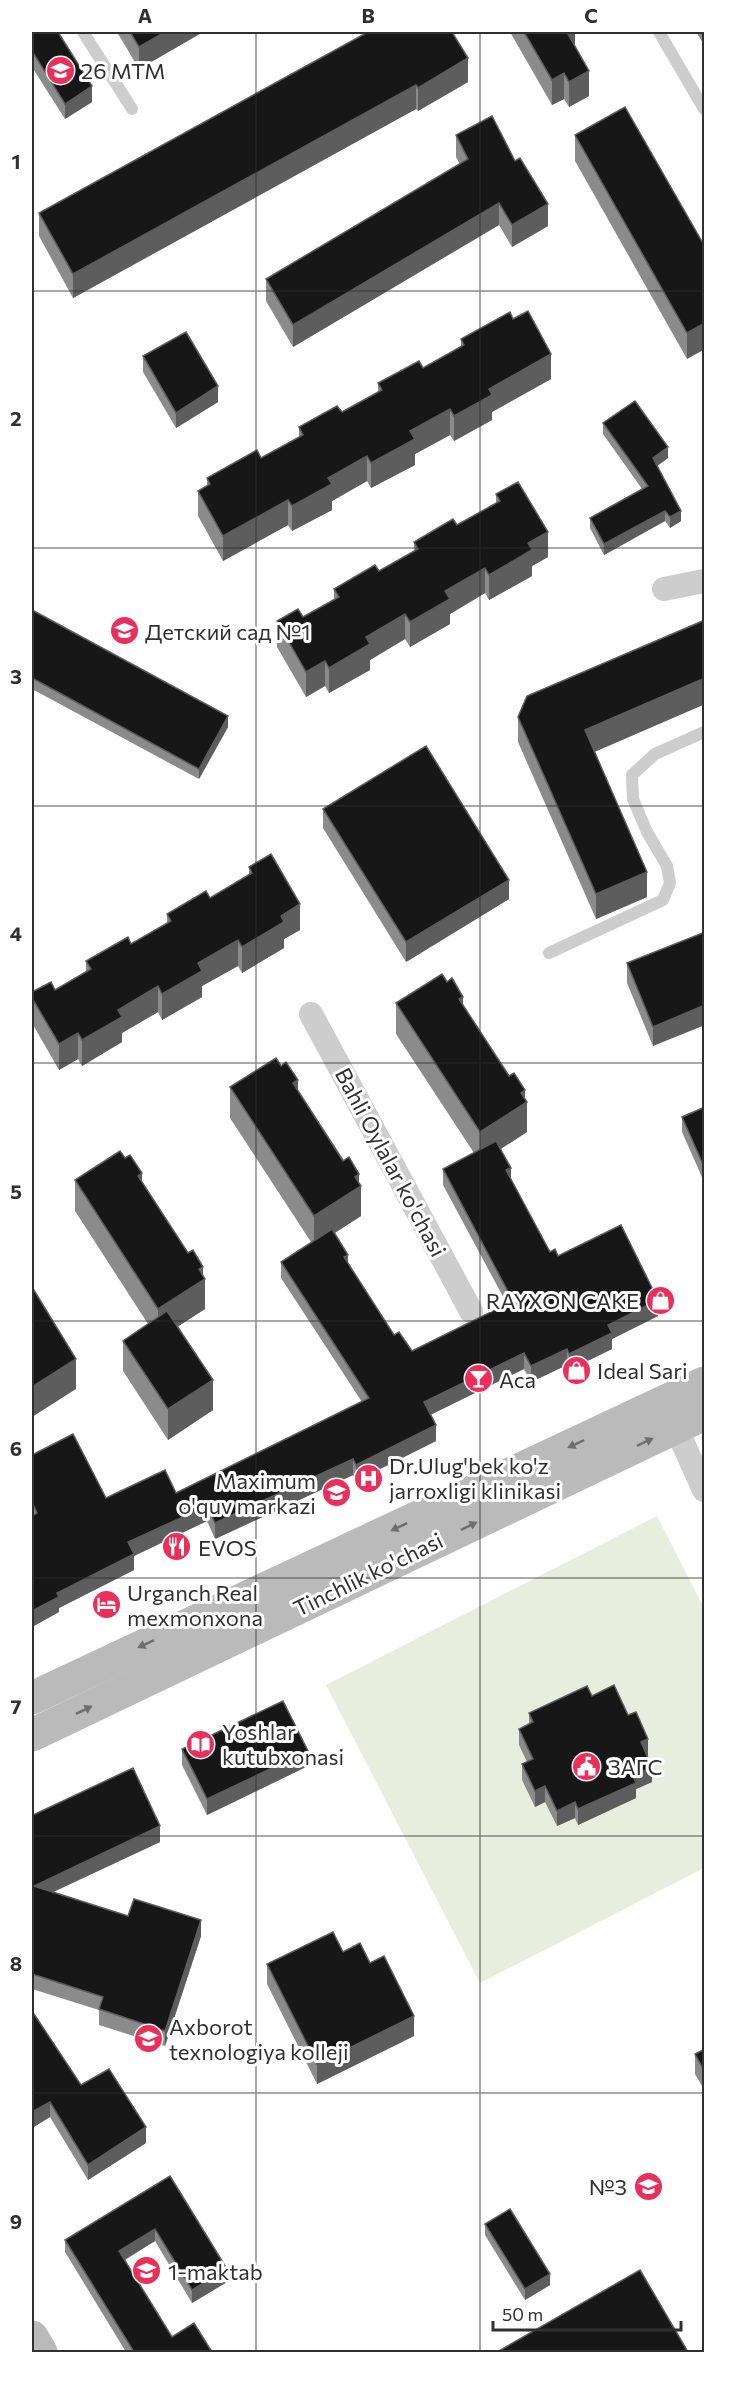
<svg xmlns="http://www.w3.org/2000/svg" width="736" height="2384" viewBox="0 0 736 2384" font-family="Commissioner,sans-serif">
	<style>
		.green { fill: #e9edde }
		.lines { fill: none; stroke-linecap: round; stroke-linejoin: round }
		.lane { stroke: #cdcdcd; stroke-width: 12 }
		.street { stroke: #cdcdcd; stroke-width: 24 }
		.secondary { stroke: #bababa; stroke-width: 33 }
		.wall { fill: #8b8b8b }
		.shaded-wall { fill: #5d5d5d }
		.building { fill: #171717; stroke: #5d5d5d; stroke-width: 1.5 }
		.oneway { fill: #6e6e6e }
		.grid { fill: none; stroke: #303030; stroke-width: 1.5; stroke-opacity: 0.55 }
		.labels { text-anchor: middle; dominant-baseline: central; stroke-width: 6; stroke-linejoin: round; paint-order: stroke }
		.poi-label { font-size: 22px; fill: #303030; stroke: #fff; text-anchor: start }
		.street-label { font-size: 22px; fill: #303030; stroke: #fff }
		.neatline { fill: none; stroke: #303030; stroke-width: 2 }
		.grid-label { font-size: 20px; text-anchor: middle; font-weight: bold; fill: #303030 }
	</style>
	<rect width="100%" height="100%" fill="#fff"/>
	<!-- green -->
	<polygon class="green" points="657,1516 704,1608 704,1868 480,1983 326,1685"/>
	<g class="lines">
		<!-- lane -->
		<g class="lane">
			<polyline points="83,32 132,109"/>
			<polyline points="659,32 704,109"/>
			<polyline points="549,953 663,900 670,883 667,866 647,832 633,799 632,775 655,754 704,732"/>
		</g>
		<!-- street -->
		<g class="street">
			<polyline points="664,589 704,581"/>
			<polyline points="311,1014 471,1311"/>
			<polyline points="669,1412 704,1490"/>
		</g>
		<!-- secondary -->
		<g class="secondary">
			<polyline points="32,1698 704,1383"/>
			<polyline points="32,1735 704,1414"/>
			<polyline points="32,2337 41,2352"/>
		</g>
	</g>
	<!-- wall -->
	<g class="wall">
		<polygon points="32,32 92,102 65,119 32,67"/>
		<polygon points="117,32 203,32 139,69"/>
		<polygon points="368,32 468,82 418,111 416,109 73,298 39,236 39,213"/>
		<polygon points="510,32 575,32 575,46 589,96 569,107 564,99 552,105"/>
		<polygon points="696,32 705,32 705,46"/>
		<polygon points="456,135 548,226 512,247 499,225 293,347 266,301 266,279 460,164 456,157"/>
		<polygon points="575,135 705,247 687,359 575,161"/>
		<polygon points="513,319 551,379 492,412 492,420 454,441 450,435 415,454 415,465 371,488 367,481 332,501 332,510 292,531 288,525 223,561 198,516 198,491 207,486 207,478 261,458 299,437 299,427 342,412 378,392 378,383 423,368 461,347 461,339"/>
		<polygon points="143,356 218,402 176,428 143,372"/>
		<polygon points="603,423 668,458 657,466 681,521 670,528 665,521 604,555 590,528 590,518 642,489 603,434"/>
		<polygon points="496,494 548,557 532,566 532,576 489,600 485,593 450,614 450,624 410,647 405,639 370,660 370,670 329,693 325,686 306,697 277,647 277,621 303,617 334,599 334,589 379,571 414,551 414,542 457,525 496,503"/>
		<polygon points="32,610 228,727 199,779 32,689"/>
		<polygon points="705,620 705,704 594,752 647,897 596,919 518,742 518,717"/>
		<polygon points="323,809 509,899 406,962 323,828"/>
		<polygon points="249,867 300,930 284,939 284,948 242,973 238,966 202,986 202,997 162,1020 158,1012 122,1033 122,1042 82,1066 78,1059 59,1070 32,1023 32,992 55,990 86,972 86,961 131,944 167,923 167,914 210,898 249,875"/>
		<polygon points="705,932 653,1046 627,983 627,963"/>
		<polygon points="396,1003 463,1005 525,1099 527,1132 501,1149 511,1179 550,1252 558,1256 658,1316 612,1339 612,1349 569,1370 567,1365 531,1382 524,1369 430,1415 436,1441 356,1481 353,1475 215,1539 207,1521 134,1556 134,1570 59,1608 59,1612 32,1627 32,1455 106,1498 176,1493 362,1402 281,1278 281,1262 311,1242 230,1118 230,1087 298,1090 359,1183 361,1216 335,1233 348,1264 394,1335 412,1351 507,1304 443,1185 443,1169 474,1153 396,1034"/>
		<polygon points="705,1107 705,1184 682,1132 682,1117"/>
		<polygon points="75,1180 142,1182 203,1276 205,1309 177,1327 213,1410 168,1440 123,1371 123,1341 148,1324 75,1211"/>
		<polygon points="592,1696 628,1715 648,1755 647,1755 652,1782 636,1789 636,1798 578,1825 575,1818 557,1826 545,1802 535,1807 522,1780 522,1764 527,1762 519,1745 519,1729 529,1724 529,1713"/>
		<polygon points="182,1749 308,1766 207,1815 182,1765"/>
		<polygon points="32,1819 160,1842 53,1892 128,1916 201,1936 165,2046 99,2025 99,2010 32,1989"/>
		<polygon points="343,1952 370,1963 414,2036 317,2084 267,1984 267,1964"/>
		<polygon points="32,2011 81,2085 146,2143 88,2180 50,2117 32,2128"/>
		<polygon points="705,2049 705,2091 695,2074 695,2054"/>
		<polygon points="170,2176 227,2282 192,2303 155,2241 125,2260 172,2337 212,2352 126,2352 65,2252 65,2240"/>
		<polygon points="485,2224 550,2285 525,2300 485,2235"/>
	</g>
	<!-- shaded-wall -->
	<g class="shaded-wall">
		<polygon points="165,32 203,32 139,69 139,47"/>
		<polygon points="572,32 575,32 575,55 568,34"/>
		<polygon points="468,58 468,82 418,111 418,88"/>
		<polygon points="589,71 589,96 569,107 569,82"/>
		<polygon points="564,73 564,99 552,105 552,80"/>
		<polygon points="416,85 416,109 73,298 73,274"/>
		<polygon points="92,86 92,102 65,119 65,104"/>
		<polygon points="499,203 499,225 293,347 293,325"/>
		<polygon points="548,204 548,226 512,247 512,225"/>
		<polygon points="705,323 705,349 687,359 687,333"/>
		<polygon points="551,354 551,379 492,412 492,420 454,441 454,416 489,389"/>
		<polygon points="218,386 218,402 176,428 176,413"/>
		<polygon points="450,409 450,435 415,454 415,465 371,488 371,463 410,431"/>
		<polygon points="668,447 668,458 653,469 653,458"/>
		<polygon points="367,456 367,481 332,501 332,510 292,531 292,506 328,478"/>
		<polygon points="288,500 288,525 223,561 223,536"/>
		<polygon points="665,511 665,521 604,555 604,544"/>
		<polygon points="681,511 681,521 670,528 670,517"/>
		<polygon points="548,532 548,557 532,566 532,576 489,600 489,575 528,543"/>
		<polygon points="485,568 485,593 450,614 450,624 410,647 410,622 445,591"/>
		<polygon points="405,614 405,639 370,660 370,670 329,693 329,668 366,637"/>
		<polygon points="325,661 325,686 306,697 306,672"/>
		<polygon points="705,678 705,704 585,756 585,730"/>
		<polygon points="228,716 228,727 199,779 199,769"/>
		<polygon points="647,872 647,897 596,919 596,894"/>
		<polygon points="509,880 509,899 406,962 406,942"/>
		<polygon points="300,904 300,930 284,939 284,948 242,973 242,947 281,916"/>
		<polygon points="238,940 238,966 202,986 202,997 162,1020 162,994 198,963"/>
		<polygon points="158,986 158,1012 122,1033 122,1042 82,1066 82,1040 118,1010"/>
		<polygon points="463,997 463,1027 459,999"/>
		<polygon points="705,1005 705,1025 653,1046 653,1027"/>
		<polygon points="78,1033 78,1059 59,1070 59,1044"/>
		<polygon points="298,1080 298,1111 293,1083"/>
		<polygon points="525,1090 525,1103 527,1102 527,1132 480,1162 480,1132 521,1093"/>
		<polygon points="511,1168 511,1184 506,1170"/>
		<polygon points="142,1173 142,1203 138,1176"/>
		<polygon points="359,1174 359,1187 361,1186 361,1216 314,1246 314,1216 355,1177"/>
		<polygon points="348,1255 348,1270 344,1257"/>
		<polygon points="203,1267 203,1280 205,1279 205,1309 158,1339 158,1309"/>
		<polygon points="658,1300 658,1316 612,1339 612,1349 569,1370 569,1354 608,1325"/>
		<polygon points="567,1349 567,1365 531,1382 531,1366"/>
		<polygon points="524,1353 524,1369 424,1418 424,1402"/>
		<polygon points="76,1359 76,1389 32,1417 32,1387"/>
		<polygon points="213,1380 213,1410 168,1440 168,1409"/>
		<polygon points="436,1425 436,1441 356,1481 356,1465"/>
		<polygon points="353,1459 353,1475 215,1539 215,1523"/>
		<polygon points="207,1506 207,1521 134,1556 134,1570 59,1608 59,1612 32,1627 32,1611 128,1542"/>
		<polygon points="648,1739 648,1755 641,1758 641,1742"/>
		<polygon points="308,1751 308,1766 207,1815 207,1799"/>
		<polygon points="652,1767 652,1782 636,1789 636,1798 578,1825 578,1809 633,1776"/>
		<polygon points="545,1786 545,1802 535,1807 535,1791"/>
		<polygon points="575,1802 575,1818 557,1826 557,1811"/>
		<polygon points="160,1826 160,1842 34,1901 34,1886"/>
		<polygon points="201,1920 201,1936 165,2046 165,2031"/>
		<polygon points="414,2016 414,2036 317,2084 317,2064"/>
		<polygon points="50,2102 50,2117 32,2128 32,2112"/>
		<polygon points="146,2127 146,2143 88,2180 88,2165"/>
		<polygon points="155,2229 155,2241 119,2263 119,2251"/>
		<polygon points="227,2269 227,2282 192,2303 192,2290"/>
		<polygon points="550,2274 550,2285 525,2300 525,2289"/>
	</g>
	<!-- building -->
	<g class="building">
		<polygon points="32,32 58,32 92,86 65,104 32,51"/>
		<polygon points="130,32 165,32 139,47"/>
		<polygon points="368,32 452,32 468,58 418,88 416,85 73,274 39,213"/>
		<polygon points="524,32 572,32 568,34 589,71 569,82 564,73 552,80"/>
		<polygon points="625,107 705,247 705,323 687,333 575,135"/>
		<polygon points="492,116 515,161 520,158 548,204 512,225 499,203 293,325 266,279 468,159 456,135"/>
		<polygon points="528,311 551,354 489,389 492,395 454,416 450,409 410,431 415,439 371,463 367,456 328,478 332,484 292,506 288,500 223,536 198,491 210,484 207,478 257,450 261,458 303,435 299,427 337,406 342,412 382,390 378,383 419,361 423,368 464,345 461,339 510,312 513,319"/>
		<polygon points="186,332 218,386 176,413 143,356"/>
		<polygon points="635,401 668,447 653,458 681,511 670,517 665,511 604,544 590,518 648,486 603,423"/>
		<polygon points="518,482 548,532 528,543 532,550 489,575 485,568 445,591 450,599 410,622 405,614 366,637 370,644 329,668 325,661 306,672 277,621 298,609 303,617 339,597 334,589 375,565 379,571 418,549 414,542 453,519 457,525 500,501 496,494"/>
		<polygon points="32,610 228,716 199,769 32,678"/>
		<polygon points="705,620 705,678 585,730 647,872 596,894 518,717 527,696"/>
		<polygon points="426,746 509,880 406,942 323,809"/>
		<polygon points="271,854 300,904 281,916 284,922 242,947 238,940 198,963 202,971 162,994 158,986 118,1010 122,1017 82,1040 78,1033 59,1044 32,998 32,992 51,982 55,990 91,969 86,961 128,937 131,944 171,921 167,914 206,891 210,898 252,873 249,867"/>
		<polygon points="705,932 705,1005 653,1027 627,963"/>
		<polygon points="442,974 447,982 452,978 463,997 459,999 509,1076 514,1073 525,1090 521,1093 527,1102 480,1132 396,1003"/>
		<polygon points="276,1058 281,1066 286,1062 298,1080 293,1083 343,1161 349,1157 359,1174 355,1177 361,1186 314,1216 230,1087"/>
		<polygon points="705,1107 705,1169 682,1117"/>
		<polygon points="496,1141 511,1168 506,1170 550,1252 555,1249 558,1256 621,1225 658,1300 608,1325 612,1333 569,1354 567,1349 531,1366 524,1353 424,1402 436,1425 356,1465 353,1459 215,1523 207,1506 128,1542 134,1554 57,1593 59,1597 32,1611 32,1516 37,1513 32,1502 32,1455 73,1434 106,1498 165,1470 176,1493 369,1398 281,1262 332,1229 348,1255 344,1257 394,1335 399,1332 412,1351 513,1301 443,1169"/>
		<polygon points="120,1151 125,1158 130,1155 142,1173 138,1176 188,1253 193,1250 203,1267 199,1269 205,1279 158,1309 75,1180"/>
		<polygon points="32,1287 76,1359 32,1387"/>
		<polygon points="167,1311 213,1380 168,1409 123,1341"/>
		<polygon points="614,1685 628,1715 636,1712 648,1739 641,1742 652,1767 633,1776 636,1783 578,1809 575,1802 557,1811 545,1786 535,1791 522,1764 533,1759 519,1729 533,1722 529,1713 587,1686 592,1696"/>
		<polygon points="283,1701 308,1751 207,1799 182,1749"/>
		<polygon points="133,1768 160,1826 34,1886 128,1916 134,1899 201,1920 165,2031 99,2009 103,1997 32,1974 32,1819 33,1815"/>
		<polygon points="333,1932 343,1952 360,1943 370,1963 384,1956 414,2016 317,2064 267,1964"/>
		<polygon points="32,2011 81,2085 109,2069 146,2127 88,2165 50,2102 32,2112"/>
		<polygon points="705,2049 705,2072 695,2054"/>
		<polygon points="170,2176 227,2269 192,2290 155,2229 119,2251 172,2337 194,2323 212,2352 134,2352 65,2240"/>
		<polygon points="510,2209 550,2274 525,2289 485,2224"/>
		<polygon points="640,2270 688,2352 497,2352"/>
	</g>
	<!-- one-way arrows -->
	<defs><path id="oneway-solid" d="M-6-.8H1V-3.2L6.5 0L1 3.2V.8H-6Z" transform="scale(1.5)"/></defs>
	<g class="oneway">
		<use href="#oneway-solid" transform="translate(645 1442) rotate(-25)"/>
		<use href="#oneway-solid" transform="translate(576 1444) rotate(155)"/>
		<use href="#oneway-solid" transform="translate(469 1526) rotate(-26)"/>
		<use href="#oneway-solid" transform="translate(399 1527) rotate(155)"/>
		<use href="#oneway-solid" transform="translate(146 1644) rotate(155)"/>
		<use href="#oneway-solid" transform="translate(84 1710) rotate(-26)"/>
	</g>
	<!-- grid -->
	<path class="grid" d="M256,32V2352M480,32V2352M32,291H704M32,548H704M32,806H704M32,1063H704M32,1321H704M32,1578H704M32,1836H704M32,2093H704"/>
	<!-- icons -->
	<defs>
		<symbol id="school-disc" viewBox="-11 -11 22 22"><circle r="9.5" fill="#eb2f5a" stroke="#fff"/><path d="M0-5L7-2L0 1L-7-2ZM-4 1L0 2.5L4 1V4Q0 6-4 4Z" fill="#fff"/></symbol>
		<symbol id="shop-disc" viewBox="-11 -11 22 22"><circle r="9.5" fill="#eb2f5a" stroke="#fff"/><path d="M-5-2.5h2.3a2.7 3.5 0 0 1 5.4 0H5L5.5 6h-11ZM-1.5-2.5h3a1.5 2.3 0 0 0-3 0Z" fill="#fff"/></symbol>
		<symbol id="bar-disc" viewBox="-11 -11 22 22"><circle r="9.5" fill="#eb2f5a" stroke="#fff"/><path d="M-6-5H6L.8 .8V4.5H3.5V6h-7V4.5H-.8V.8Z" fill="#fff"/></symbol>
		<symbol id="hospital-disc" viewBox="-11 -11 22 22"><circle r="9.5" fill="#eb2f5a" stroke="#fff"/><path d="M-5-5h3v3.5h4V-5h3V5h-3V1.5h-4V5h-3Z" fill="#fff"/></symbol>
		<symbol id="restaurant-disc" viewBox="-11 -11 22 22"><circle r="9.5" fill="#eb2f5a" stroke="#fff"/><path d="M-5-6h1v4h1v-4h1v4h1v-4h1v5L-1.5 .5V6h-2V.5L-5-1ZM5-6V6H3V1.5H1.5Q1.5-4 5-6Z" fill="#fff"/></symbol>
		<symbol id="hotel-disc" viewBox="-11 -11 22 22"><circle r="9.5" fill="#eb2f5a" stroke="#fff"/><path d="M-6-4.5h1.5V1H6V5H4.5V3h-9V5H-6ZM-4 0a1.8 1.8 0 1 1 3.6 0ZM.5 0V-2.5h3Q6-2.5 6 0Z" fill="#fff"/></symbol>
		<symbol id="library-disc" viewBox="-11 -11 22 22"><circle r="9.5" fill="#eb2f5a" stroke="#fff"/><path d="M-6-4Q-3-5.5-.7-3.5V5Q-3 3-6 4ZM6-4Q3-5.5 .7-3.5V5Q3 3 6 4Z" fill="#fff"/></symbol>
		<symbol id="civic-disc" viewBox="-11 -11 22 22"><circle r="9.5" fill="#eb2f5a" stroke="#fff"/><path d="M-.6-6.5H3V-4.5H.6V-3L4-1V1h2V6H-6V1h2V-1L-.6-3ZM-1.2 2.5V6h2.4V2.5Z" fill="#fff"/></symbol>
		<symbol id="university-disc" viewBox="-11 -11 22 22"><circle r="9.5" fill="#eb2f5a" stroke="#fff"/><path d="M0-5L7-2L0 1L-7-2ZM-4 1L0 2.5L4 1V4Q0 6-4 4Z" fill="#fff"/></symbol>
	</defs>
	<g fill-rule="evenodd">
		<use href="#school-disc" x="44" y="54" width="33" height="33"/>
		<use href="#school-disc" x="108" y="614" width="33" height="33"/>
		<use href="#shop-disc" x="644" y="1284" width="33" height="33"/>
		<use href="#shop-disc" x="560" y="1354" width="33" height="33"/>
		<use href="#bar-disc" x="462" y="1362" width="33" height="33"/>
		<use href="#hospital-disc" x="352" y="1462" width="33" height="33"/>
		<use href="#school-disc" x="320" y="1476" width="33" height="33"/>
		<use href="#restaurant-disc" x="160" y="1530" width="33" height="33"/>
		<use href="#hotel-disc" x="90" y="1588" width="33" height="33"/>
		<use href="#library-disc" x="184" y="1728" width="33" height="33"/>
		<use href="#civic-disc" x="570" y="1750" width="33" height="33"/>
		<use href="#university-disc" x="132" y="2022" width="33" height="33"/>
		<use href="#school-disc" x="632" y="2170" width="33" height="33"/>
		<use href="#school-disc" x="130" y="2254" width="33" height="33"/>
	</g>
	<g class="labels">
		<!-- poi labels -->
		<g class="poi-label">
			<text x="81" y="70">26 MTM</text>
			<text x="145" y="631">Детский сад №1</text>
			<text x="639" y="1300" text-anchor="end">RAYXON CAKE</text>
			<text x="597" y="1370">Ideal Sari</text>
			<text x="499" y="1379">Аса</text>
			<text x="389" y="1465">Dr.Ulug'bek ko'z<tspan x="389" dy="25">jarroxligi klinikasi</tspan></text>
			<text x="316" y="1480" text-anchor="end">Maximum<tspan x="316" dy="25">o'quv markazi</tspan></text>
			<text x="198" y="1547">EVOS</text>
			<text x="127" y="1592">Urganch Real<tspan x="127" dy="25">mexmonxona</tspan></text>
			<text x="222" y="1731">Yoshlar<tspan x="222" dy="25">kutubxonasi</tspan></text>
			<text x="608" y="1766">ЗАГС</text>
			<text x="169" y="2026">Axborot<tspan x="169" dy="25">texnologiya kolleji</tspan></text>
			<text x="627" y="2186" text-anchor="end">№3</text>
			<text x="168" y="2271">1-maktab</text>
		</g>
		<!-- street labels -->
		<g class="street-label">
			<text transform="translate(391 1162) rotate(62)">Bahli Oylalar ko'chasi</text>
			<text transform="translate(368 1574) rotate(-26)">Tinchlik ko'chasi</text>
		</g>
	</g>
	<!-- border -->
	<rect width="736" height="2384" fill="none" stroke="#ffffff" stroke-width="66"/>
	<!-- scale -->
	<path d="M493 2321v9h188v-9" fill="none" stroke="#303030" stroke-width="3"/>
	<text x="502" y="2321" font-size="18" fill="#303030" stroke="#ffffff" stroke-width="4.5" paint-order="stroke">50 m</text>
	<rect x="33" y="33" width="670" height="2318" class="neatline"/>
	<g class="grid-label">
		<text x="145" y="23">A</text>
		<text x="368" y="23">B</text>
		<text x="591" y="23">C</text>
		<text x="16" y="169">1</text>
		<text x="16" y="426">2</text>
		<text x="16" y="684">3</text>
		<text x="16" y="941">4</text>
		<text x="16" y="1199">5</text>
		<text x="16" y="1456">6</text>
		<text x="16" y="1714">7</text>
		<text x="16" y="1971">8</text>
		<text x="16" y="2229">9</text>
	</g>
</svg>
